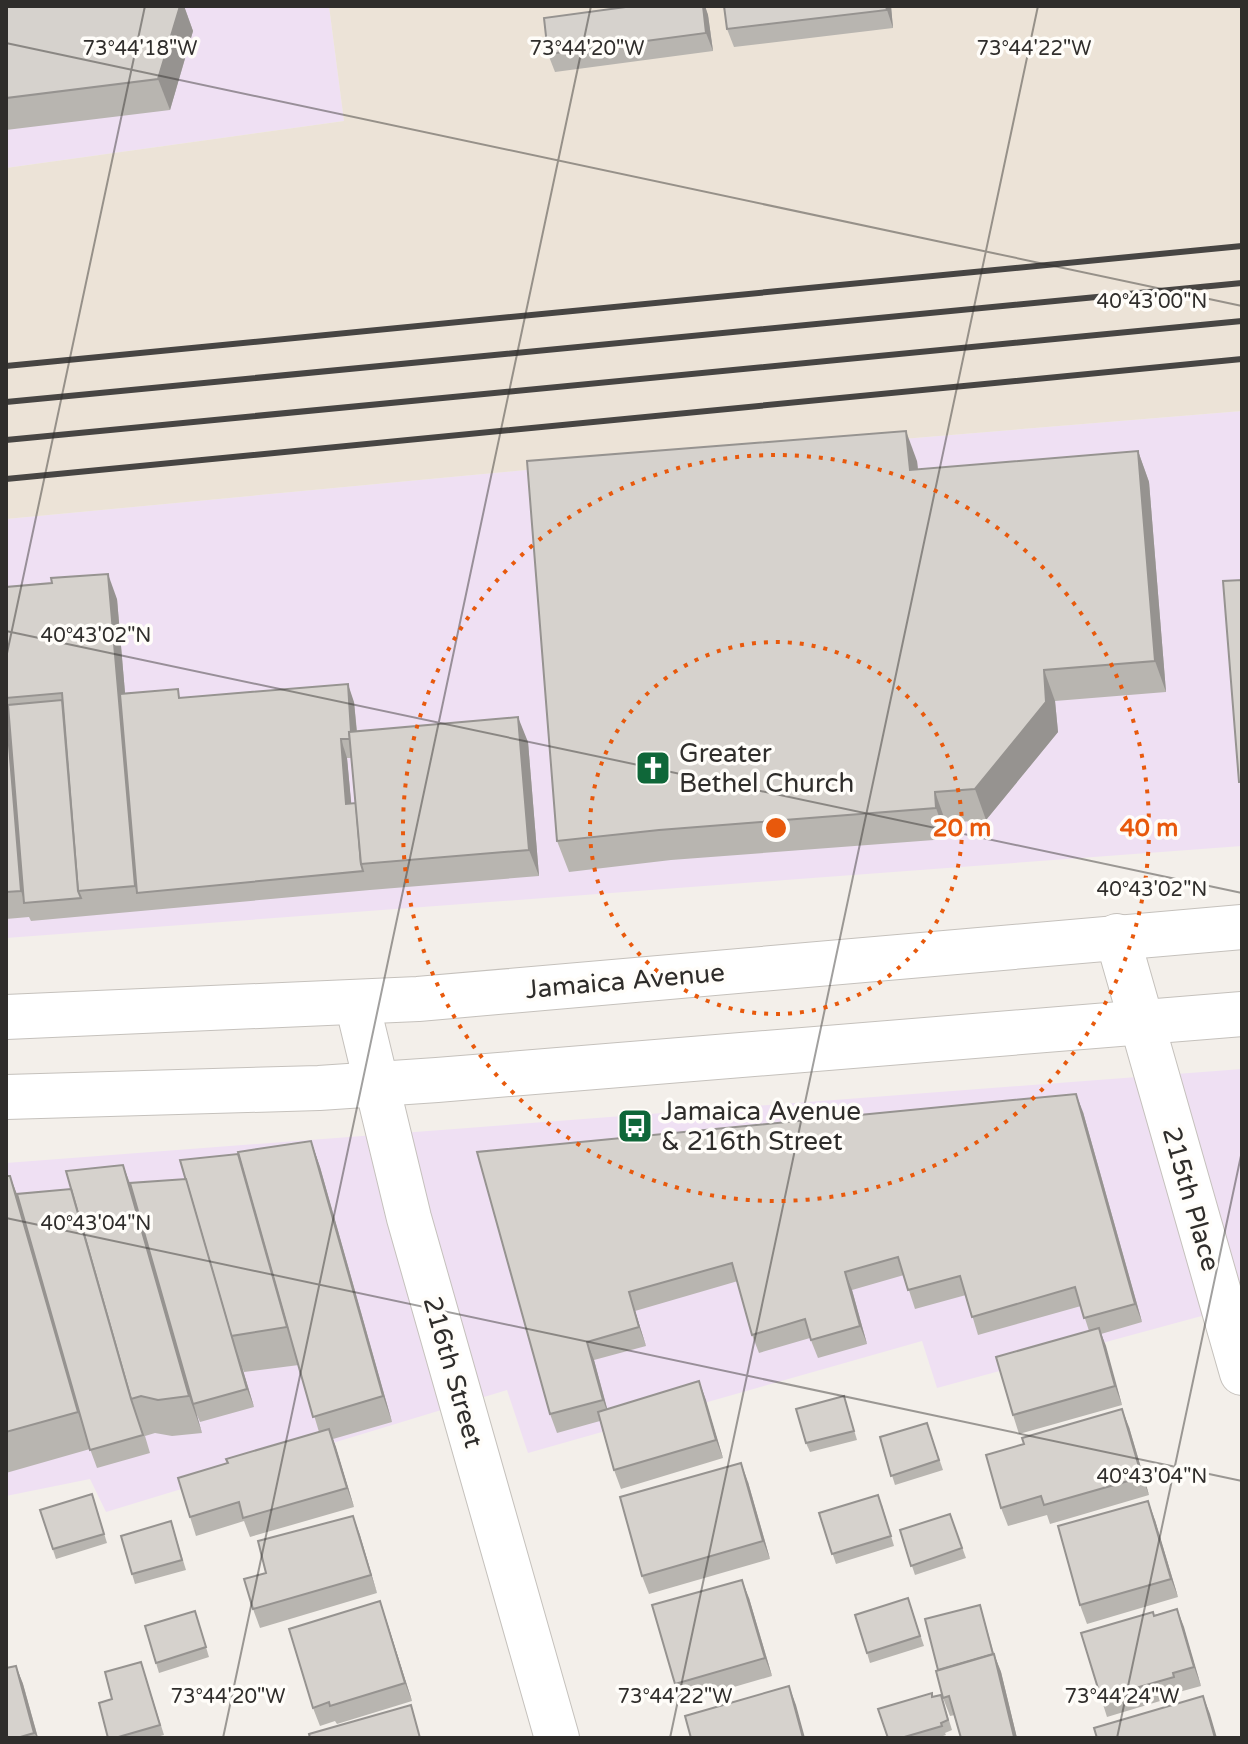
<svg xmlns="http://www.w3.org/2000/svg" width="1248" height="1744" viewBox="0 0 1248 1744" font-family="'Varela Round',sans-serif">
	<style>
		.commercial { fill: #efe0f3 }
		.built { fill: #ece3d7 }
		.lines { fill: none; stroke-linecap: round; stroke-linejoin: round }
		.street-casing { stroke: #c5c1bc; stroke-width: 46 }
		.primary-casing { stroke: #c5c1bc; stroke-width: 46 }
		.street { stroke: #fff; stroke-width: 44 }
		.primary { stroke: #fff; stroke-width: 44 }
		.rail { stroke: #474543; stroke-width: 6 }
		.wall { fill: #b8b5b0; fill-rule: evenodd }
		.shaded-wall { fill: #969390 }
		.building { fill: #d6d2cd; stroke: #969390; stroke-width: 2 }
		.ticks { fill: none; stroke: #2f2d2b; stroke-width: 2; stroke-opacity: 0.45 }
		.ring { fill: none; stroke: #e8590c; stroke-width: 4; stroke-dasharray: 4 8 }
		.labels { text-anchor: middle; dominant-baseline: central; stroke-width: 7; stroke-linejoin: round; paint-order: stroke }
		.poi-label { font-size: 26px; fill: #2f2d2b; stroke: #fffdf9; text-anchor: start }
		.street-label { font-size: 26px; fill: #2f2d2b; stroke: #fffdf9 }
		.ticks-label { font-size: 20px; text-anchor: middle; fill: #2f2d2b; stroke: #fffdf9; stroke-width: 7; stroke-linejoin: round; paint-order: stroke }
		.centre { fill: #e8590c; stroke: #fffdf9; stroke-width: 4 }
		.ring-label { font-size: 24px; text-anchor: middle; font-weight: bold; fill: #e8590c; stroke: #fffdf9; stroke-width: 7; stroke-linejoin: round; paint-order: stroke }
	</style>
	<rect width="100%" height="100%" fill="#f3efea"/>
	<!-- commercial -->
	<g class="commercial">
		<polygon points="6,6 329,6 344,121 6,168"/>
		<polygon points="1242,411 1242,846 6,938 6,519 536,469"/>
		<polygon points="1242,1069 1242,1305 937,1388 922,1341 528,1453 507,1390 106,1512 90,1479 6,1496 6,1163"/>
	</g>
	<!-- built -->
	<polygon class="built" points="329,6 1242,6 1242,411 536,469 6,519 6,168 344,121"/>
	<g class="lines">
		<defs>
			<g id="street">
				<polyline points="1117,936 1242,1373"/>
				<polyline points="357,1003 409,1218 557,1738"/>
			</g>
			<g id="primary">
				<polyline points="6,1017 418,999 1242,927"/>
				<polyline points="6,1097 319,1088 437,1080 1242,1014"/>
			</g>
		</defs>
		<!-- street casing -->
		<use href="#street" class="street-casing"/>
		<!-- primary casing -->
		<use href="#primary" class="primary-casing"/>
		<!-- street -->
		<use href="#street" class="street"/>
		<!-- primary -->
		<use href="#primary" class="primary"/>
		<!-- rail -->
		<g class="rail">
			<polyline points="6,366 1242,246"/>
			<polyline points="6,402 1242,283"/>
			<polyline points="6,440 1242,321"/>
			<polyline points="6,479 1242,359"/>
		</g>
	</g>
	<!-- wall -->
	<g class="wall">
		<polygon points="6,6 184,6 193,31 170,110 6,130"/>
		<polygon points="633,6 705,6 708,15 713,51 555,72 548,54"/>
		<polygon points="891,6 893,28 734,47 727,29"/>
		<polygon points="1138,451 1149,482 1166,692 1055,701 1058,732 986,820 946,823 947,839 671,860 569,872 557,841 917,461 918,470"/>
		<path d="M6,587L117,599L125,693L181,698L354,702L357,731L528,742L539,876L370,890L31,921L29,917L6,919ZM347,758H352L355,803H351Z"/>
		<polygon points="1083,1112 1142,1322 1101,1334 1122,1405 1019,1434 1013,1415 1089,1331 1081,1306 978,1335 966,1295 915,1309 904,1275 852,1290 867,1344 818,1358 810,1338 759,1353 752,1335 738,1281 635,1311 646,1346 594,1360 607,1409 699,1381 723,1458 621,1489 614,1470 600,1421 557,1433 550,1414 477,1152"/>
		<polygon points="311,1141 320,1167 392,1422 333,1439 354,1507 250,1537 244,1521 196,1536 190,1517 228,1463 319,1432 299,1365 244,1372 242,1367 254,1407 200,1422 196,1413 202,1433 172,1436 155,1433 145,1436 150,1453 97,1468 90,1449 6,1473 6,1176 17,1194 71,1189 123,1165 130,1183 186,1179 238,1154"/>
		<polygon points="844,1396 857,1440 810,1452 806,1443"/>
		<polygon points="927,1423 943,1470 895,1485 880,1437"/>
		<polygon points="1129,1427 1149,1495 1050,1524 1047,1515 1008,1526 1001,1508"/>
		<polygon points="748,1482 770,1559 649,1594 642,1576"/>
		<polygon points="92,1494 107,1543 56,1559 40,1510"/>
		<polygon points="882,1505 894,1546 836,1564 819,1513"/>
		<polygon points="950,1514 966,1558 915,1575 900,1530"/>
		<polygon points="353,1516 377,1593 260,1628 253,1609 266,1573"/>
		<polygon points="1155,1520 1178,1597 1087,1624 1080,1605"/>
		<polygon points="171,1521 186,1570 135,1584 132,1574"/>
		<polygon points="749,1598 772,1676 682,1702 675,1684"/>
		<polygon points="908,1598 924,1646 870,1663 867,1653"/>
		<polygon points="980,1605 994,1654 1001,1672 1017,1738 961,1738 955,1715 950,1716 943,1698 938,1670"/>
		<polygon points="1177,1609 1201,1686 1179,1692 1180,1695 1107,1717 1101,1698 1154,1615"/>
		<polygon points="386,1619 412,1701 337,1724 335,1721 320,1726 313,1708"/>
		<polygon points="198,1621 209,1657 159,1673 156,1663"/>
		<polygon points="141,1662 164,1735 153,1738 108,1738 112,1699"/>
		<polygon points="16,1666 23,1684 38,1738 6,1738"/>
		<polygon points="933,1697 944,1704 952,1730 945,1733 946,1735 937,1738 888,1738"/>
	</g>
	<!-- shaded-wall -->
	<g class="shaded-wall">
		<polygon points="180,6 184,6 193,31 170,110 158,79"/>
		<polygon points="703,6 705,6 708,15 713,51 706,33"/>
		<polygon points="886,6 891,6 893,28 887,10"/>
		<polygon points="906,431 917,461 921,501 910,470"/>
		<polygon points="1138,451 1149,482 1166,692 1155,661"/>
		<polygon points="108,574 117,599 142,892 137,893 135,886"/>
		<polygon points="1044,670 1055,701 1058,732 986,820 975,789"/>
		<polygon points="348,684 354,702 359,757 352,739"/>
		<polygon points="6,700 14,723 25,903 21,891"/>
		<polygon points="518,717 528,742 539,876 529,850"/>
		<polygon points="341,739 347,758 353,822 346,804"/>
		<polygon points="935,792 946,823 947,839 936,808"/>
		<polygon points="1076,1094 1083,1112 1142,1322 1135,1304"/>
		<polygon points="311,1141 320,1167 392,1422 383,1396"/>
		<polygon points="123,1165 136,1202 202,1433 189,1396"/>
		<polygon points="10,1176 24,1213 91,1449 78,1412"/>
		<polygon points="845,1272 852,1290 867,1344 860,1326"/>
		<polygon points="629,1292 635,1311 646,1346 639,1327"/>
		<polygon points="1099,1328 1106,1346 1122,1405 1115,1386"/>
		<polygon points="587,1342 594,1360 610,1419 603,1400"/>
		<polygon points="236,1349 242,1367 254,1407 247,1389"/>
		<polygon points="699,1381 706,1400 723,1458 716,1440"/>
		<polygon points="1122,1409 1129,1427 1149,1495 1142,1477"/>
		<polygon points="329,1429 336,1447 354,1507 347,1488"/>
		<polygon points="741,1463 748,1482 770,1559 763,1541"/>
		<polygon points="1148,1501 1155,1520 1178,1597 1171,1579"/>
		<polygon points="353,1516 360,1535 377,1593 371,1575"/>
		<polygon points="742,1580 749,1598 772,1676 765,1658"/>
		<polygon points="380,1601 386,1619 412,1701 405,1683"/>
		<polygon points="1177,1609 1184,1627 1201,1686 1194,1667"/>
		<polygon points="994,1654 1001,1672 1017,1738 1014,1737"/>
		<polygon points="16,1666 23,1684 38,1738 34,1733"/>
		<polygon points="789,1686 796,1705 805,1738 803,1738"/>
		<polygon points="1203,1696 1210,1714 1217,1738 1215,1738"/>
	</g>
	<!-- building -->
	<g class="building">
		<polygon points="6,6 180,6 158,79 6,98"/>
		<polygon points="633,6 703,6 706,33 548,54 544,18"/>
		<polygon points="724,6 886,6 887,10 727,29"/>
		<polygon points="906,431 910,470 1138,451 1155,661 1044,670 1046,702 975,789 935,792 936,808 659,830 557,841 527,461"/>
		<polygon points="108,574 135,886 78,891 62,693 6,698 6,587 52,583 51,578"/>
		<polygon points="1242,580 1242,782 1239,782 1223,581"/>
		<polygon points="348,684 351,732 349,732 350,739 341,739 346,804 356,803 361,864 363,871 137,893 120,694 178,689 179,698"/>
		<polygon points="62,700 78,891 81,898 24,903 8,705"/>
		<polygon points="6,709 21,891 6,892"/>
		<polygon points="518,717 529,850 361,864 349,732"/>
		<polygon points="1076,1094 1135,1304 1084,1318 1075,1287 972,1317 960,1276 908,1290 898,1257 845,1272 860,1326 811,1340 805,1319 752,1335 732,1263 629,1292 639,1327 587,1342 603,1400 550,1414 477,1152"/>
		<polygon points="311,1141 383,1396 313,1417 238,1152"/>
		<polygon points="238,1154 287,1327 231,1336 180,1160"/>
		<polygon points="123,1165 189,1396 158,1400 141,1396 131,1399 66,1171"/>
		<polygon points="6,1176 10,1176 78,1412 6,1432"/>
		<polygon points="186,1179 247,1389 193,1404 130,1183"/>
		<polygon points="71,1189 131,1399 143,1435 90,1450 17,1194"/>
		<polygon points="1099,1328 1115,1386 1013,1415 996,1357"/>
		<polygon points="699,1381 716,1440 614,1470 598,1412"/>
		<polygon points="844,1396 854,1431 806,1443 796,1409"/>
		<polygon points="1122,1409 1142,1477 1044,1505 1041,1496 1001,1508 986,1455 1024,1444 1022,1438"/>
		<polygon points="927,1423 939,1460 891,1476 880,1437"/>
		<polygon points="329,1429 347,1488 243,1518 239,1502 190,1517 178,1478 228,1463 226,1459"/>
		<polygon points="741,1463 763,1541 642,1576 620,1497"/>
		<polygon points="92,1494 104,1534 53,1549 40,1510"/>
		<polygon points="878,1495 891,1536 832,1554 819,1513"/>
		<polygon points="1148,1501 1171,1579 1080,1605 1058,1526"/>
		<polygon points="950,1514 962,1548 911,1566 900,1530"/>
		<polygon points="353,1516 371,1575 253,1609 244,1579 266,1573 258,1541"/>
		<polygon points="171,1521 182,1560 132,1574 121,1536"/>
		<polygon points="742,1580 765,1658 675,1684 652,1605"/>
		<polygon points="908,1598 920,1636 867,1653 855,1615"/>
		<polygon points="380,1601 405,1683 330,1706 329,1702 313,1708 289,1629"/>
		<polygon points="980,1605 993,1654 938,1670 925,1619"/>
		<polygon points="1177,1609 1194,1667 1173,1673 1174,1677 1101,1698 1081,1633 1153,1612 1154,1616"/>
		<polygon points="195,1611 206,1647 156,1663 145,1626"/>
		<polygon points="994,1654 1014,1737 961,1738 949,1696 943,1698 936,1671"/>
		<polygon points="141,1662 160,1725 115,1738 108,1738 99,1703 112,1699 105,1672"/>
		<polygon points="16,1666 34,1733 17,1738 6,1738 6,1668"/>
		<polygon points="789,1686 803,1738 691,1738 685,1716"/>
		<polygon points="932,1693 932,1697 941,1695 948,1720 941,1723 942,1726 901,1738 888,1738 878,1709"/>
		<polygon points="1203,1696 1215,1738 1097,1738 1094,1728"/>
		<polygon points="411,1705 420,1738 310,1738 309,1734"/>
	</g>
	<!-- ticks -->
	<path class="ticks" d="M6,43L1242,306M6,631L1242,893M6,658L145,6M6,1218L1242,1481M223,1738L591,6M670,1738L1038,6M1117,1738L1242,1151"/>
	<!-- distance rings -->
	<g class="ring">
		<circle cx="776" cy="828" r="186"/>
		<circle cx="776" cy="828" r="373"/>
	</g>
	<!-- icons -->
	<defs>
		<symbol id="church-square" viewBox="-11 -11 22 22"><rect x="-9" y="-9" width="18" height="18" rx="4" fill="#0f6739" stroke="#fffdf9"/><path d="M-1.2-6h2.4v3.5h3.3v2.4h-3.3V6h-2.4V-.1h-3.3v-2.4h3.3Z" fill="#fff"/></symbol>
		<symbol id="bus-square" viewBox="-11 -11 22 22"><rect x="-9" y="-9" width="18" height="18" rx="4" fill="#0f6739" stroke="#fffdf9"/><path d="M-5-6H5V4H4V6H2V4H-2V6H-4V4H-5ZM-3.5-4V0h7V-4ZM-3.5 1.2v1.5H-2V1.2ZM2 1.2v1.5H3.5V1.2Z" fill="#fff"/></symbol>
	</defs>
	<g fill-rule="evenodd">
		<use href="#church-square" x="633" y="748" width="40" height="40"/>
		<use href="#bus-square" x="615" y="1106" width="40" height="40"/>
	</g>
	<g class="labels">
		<!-- poi labels -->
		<g class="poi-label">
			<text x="679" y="753">Greater<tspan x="679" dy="30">Bethel Church</tspan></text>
			<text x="661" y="1111">Jamaica Avenue<tspan x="661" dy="30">&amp; 216th Street</tspan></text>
		</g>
		<!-- street labels -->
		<g class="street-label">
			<text transform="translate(625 981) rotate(-5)">Jamaica Avenue</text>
			<text transform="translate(1191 1199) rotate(74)">215th Place</text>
			<text transform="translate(453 1372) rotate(74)">216th Street</text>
		</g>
	</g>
	<g class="ticks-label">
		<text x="140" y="55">73°44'18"W</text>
		<text x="587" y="55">73°44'20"W</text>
		<text x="1034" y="55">73°44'22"W</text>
		<text x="1152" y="308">40°43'00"N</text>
		<text x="96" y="642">40°43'02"N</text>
		<text x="1152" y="896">40°43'02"N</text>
		<text x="96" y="1230">40°43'04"N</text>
		<text x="1152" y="1483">40°43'04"N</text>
		<text x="228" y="1703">73°44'20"W</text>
		<text x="675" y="1703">73°44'22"W</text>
		<text x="1122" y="1703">73°44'24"W</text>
	</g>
	<circle cx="776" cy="828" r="12" class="centre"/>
	<g class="ring-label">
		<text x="962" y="836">20 m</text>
		<text x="1149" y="836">40 m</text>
	</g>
	<!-- border -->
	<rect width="1248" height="1744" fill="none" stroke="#2f2d2b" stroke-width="16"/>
</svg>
